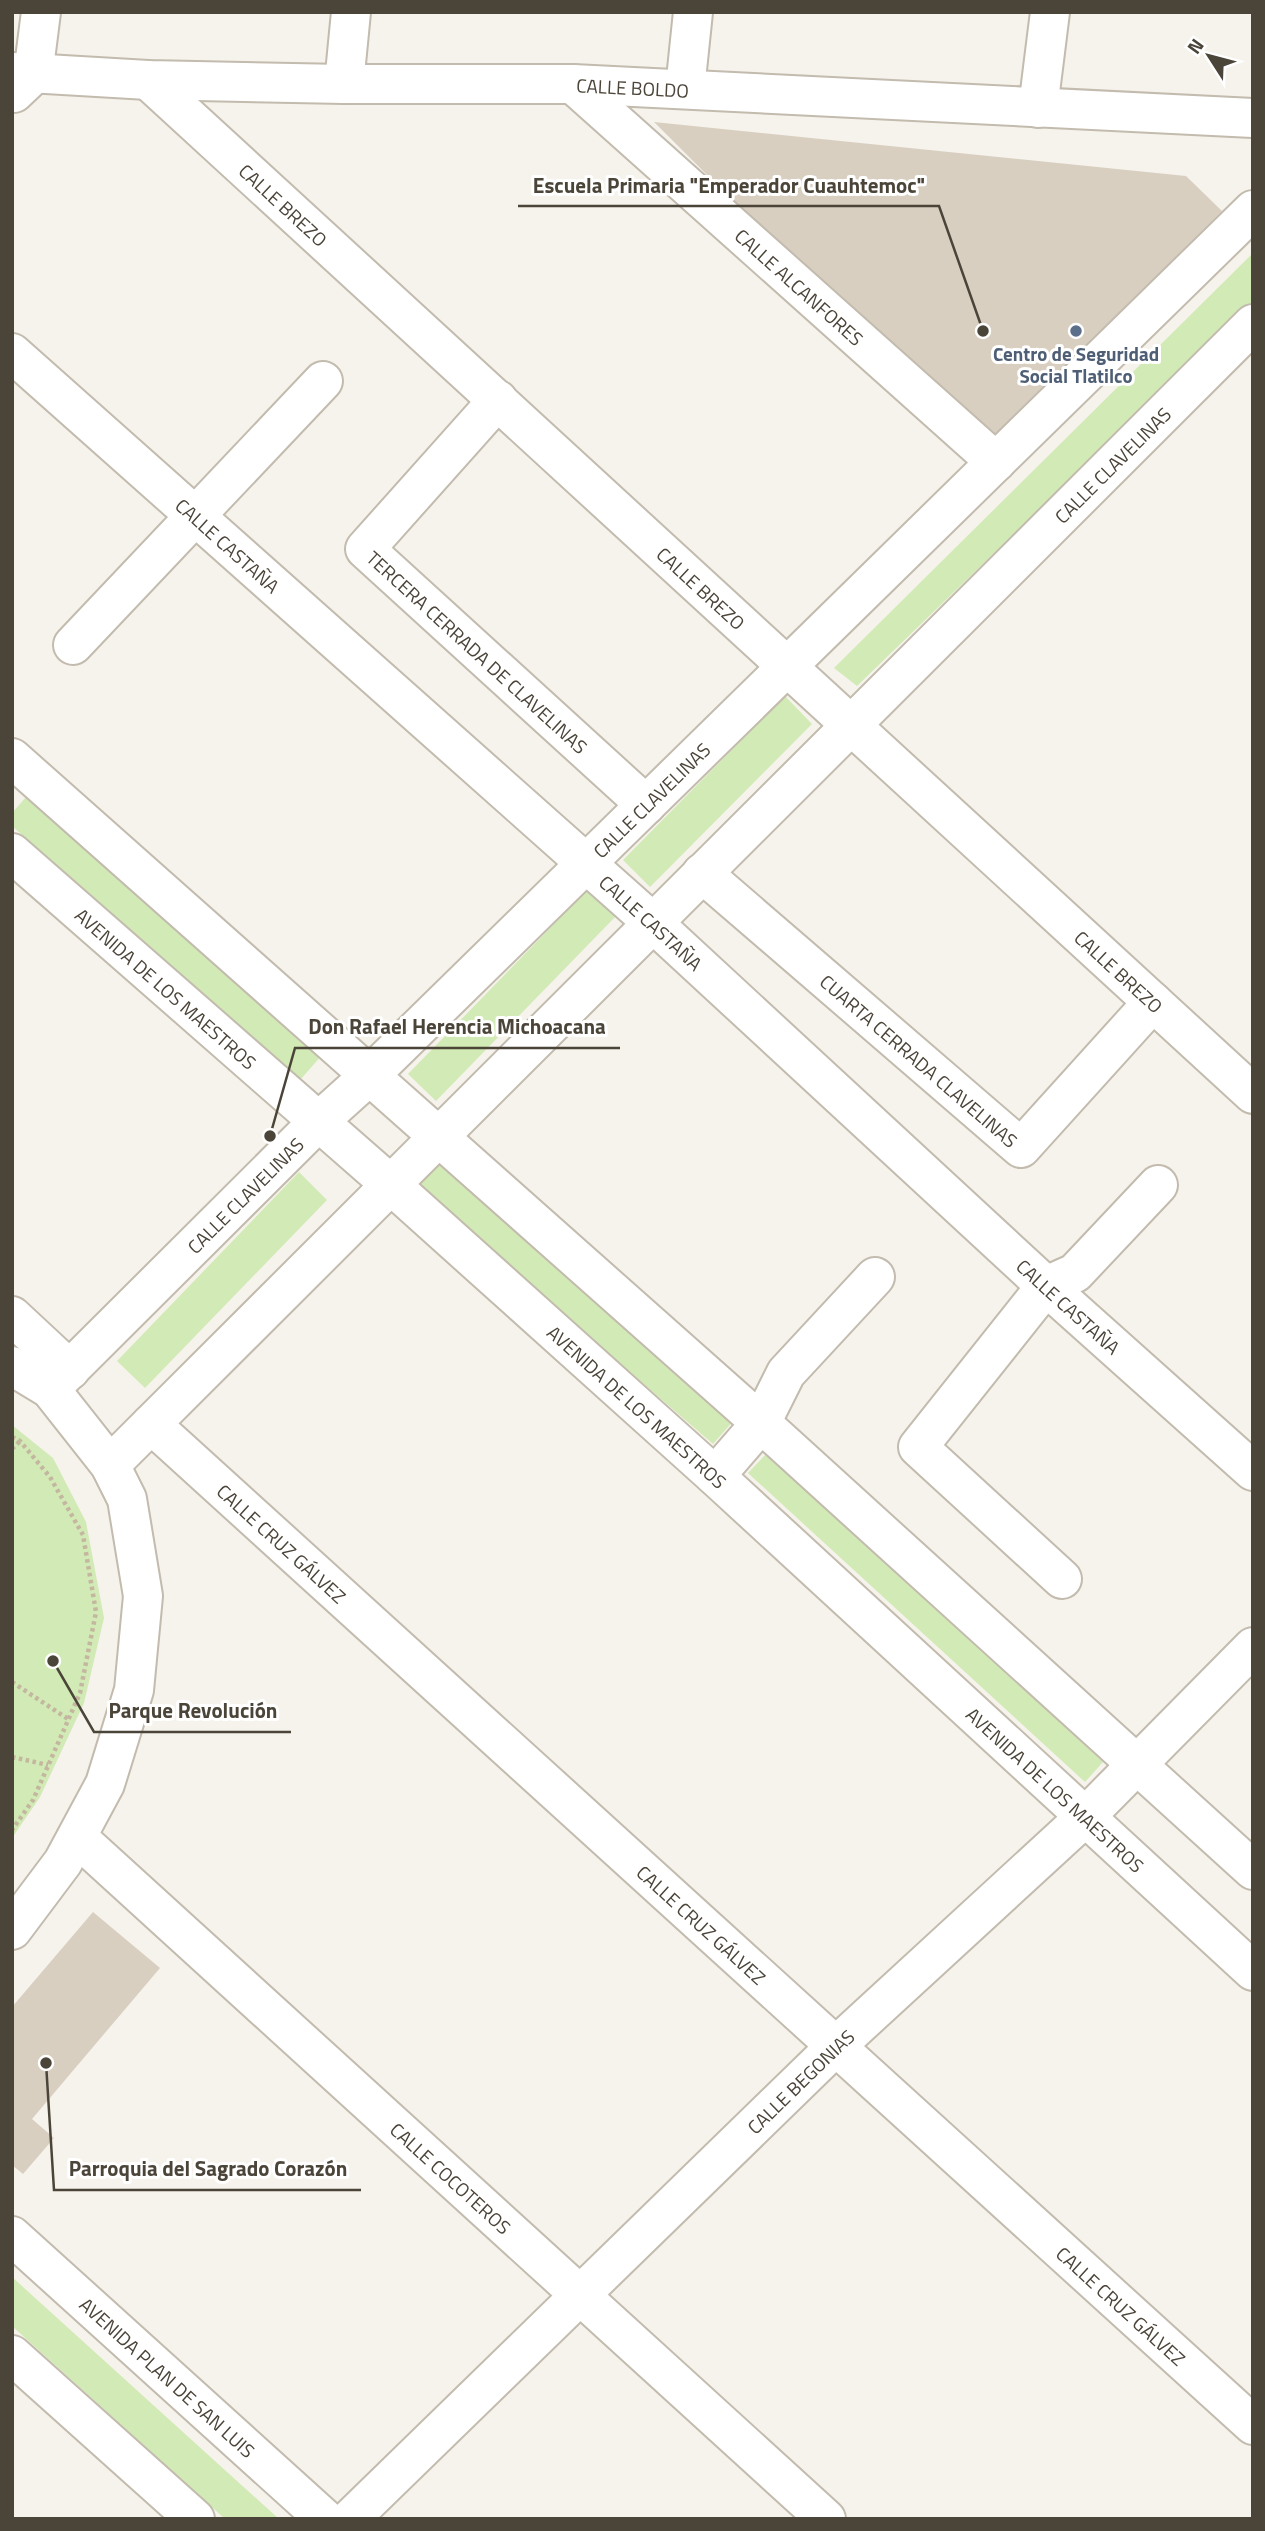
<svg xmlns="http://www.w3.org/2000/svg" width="1265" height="2531" viewBox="0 0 1265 2531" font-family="'Titillium Web',sans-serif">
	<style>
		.green { fill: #d2eab5 }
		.building { fill: #d8cfc1 }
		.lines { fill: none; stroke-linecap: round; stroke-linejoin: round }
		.minor-casing { stroke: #c2bbae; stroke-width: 42 }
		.path { stroke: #c4b79f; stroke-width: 4.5; stroke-dasharray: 3.5 3.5; stroke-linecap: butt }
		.minor { stroke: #fff; stroke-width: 38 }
		.service-dot { fill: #5c6f8a; stroke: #fff; stroke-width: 2.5 }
		.labels { text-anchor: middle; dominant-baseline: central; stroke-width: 6; stroke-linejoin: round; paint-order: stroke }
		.street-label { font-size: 19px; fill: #4b4439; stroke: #fff }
		.service-label { font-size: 19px; font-weight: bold; fill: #4e5e75; stroke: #fff }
		.leader { fill: none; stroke: #4b4439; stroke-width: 2.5 }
		.callout-dot { fill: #4b4439; stroke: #fff; stroke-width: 2.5 }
		.callout-label { font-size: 21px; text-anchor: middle; font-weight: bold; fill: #4b4439; stroke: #fff; stroke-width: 6; stroke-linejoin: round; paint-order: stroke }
	</style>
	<rect width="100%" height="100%" fill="#f6f3ec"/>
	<!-- green -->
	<g class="green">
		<polygon points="1253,253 1253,302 857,686 834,668"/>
		<polygon points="785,696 812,724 650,887 623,860"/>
		<polygon points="26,797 322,1055 301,1079 12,826 12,813"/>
		<polygon points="591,886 619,913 436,1101 408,1074"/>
		<polygon points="439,1162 735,1419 713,1444 417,1188"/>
		<polygon points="299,1172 327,1200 145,1388 117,1361"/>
		<polygon points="12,1425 53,1458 86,1522 104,1618 84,1703 40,1797 12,1838"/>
		<polygon points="767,1453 1103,1762 1085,1782 748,1473"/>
		<polygon points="12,2277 279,2519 225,2519 12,2326"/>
	</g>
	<!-- building -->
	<g class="building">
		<polygon points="654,122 1186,176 1222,211 984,451"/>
		<polygon points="93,1912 160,1968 32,2119 54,2138 23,2174 12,2165 12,2007"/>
	</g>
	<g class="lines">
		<defs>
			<g id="minor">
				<path id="s1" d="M12,72L148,80L344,84H573L1253,118"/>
				<path id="s2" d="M148,80L1253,1094"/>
				<polyline points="344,84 351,12"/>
				<path id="s3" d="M573,84L996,462"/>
				<polyline points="685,89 693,12"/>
				<polyline points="14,93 33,75 41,12"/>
				<polyline points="1038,108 1050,12"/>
				<path id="s4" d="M12,353L652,922L1046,1286L1253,1471"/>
				<path id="s5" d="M498,400L365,549L646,805"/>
				<polyline points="73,645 323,381"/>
				<polyline points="12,758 761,1423 1253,1870"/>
				<path id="s6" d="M12,853L390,1184L715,1476L1253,1971"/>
				<path id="s7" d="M702,873L1021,1148L1153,1002"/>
				<polyline points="12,1316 70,1370"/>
				<polyline points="12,1366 50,1389 110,1465 127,1499 143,1596 134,1690 105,1784 63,1862 12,1930"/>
				<path id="s8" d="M50,1389L318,1122L369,1076L1253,210"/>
				<path id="s9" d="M151,1424L1253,2425"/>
				<path id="s10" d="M110,1465L1253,324"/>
				<polyline points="715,1476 761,1423 786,1373 875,1277"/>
				<polyline points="1062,1579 918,1447 1046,1286 1075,1273 1158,1185"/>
				<path id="s11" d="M77,1837L826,2519"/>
				<path id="s12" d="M12,2236L325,2519"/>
				<polyline points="12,2355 195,2519"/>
				<path id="s13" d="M350,2519L836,2046L1084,1818L1253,1647"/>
			</g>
		</defs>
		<!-- minor casing -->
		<use href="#minor" class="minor-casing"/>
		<!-- path -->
		<g class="path">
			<polyline points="12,1437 20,1441 50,1477 83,1535 96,1612 80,1693 33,1800 12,1830"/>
			<polyline points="12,1449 20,1441"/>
			<polyline points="12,1682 68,1719"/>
			<polyline points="12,1757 48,1765"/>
		</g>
		<!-- minor -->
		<use href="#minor" class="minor"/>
	</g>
	<!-- markers -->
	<circle class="service-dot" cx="1076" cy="331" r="7"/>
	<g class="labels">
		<!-- street labels -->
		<g class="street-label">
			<text stroke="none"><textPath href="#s1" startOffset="621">CALLE BOLDO</textPath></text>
			<text stroke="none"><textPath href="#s2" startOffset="184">CALLE BREZO</textPath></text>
			<text stroke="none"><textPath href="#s3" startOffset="304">CALLE ALCANFORES</textPath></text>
			<text stroke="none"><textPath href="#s10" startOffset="1416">CALLE CLAVELINAS</textPath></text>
			<text stroke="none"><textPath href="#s4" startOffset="289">CALLE CASTAÑA</textPath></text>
			<text stroke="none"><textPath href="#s2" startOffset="751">CALLE BREZO</textPath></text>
			<text stroke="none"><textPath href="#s5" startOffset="352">TERCERA CERRADA DE CLAVELINAS</textPath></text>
			<text stroke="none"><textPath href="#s8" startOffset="842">CALLE CLAVELINAS</textPath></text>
			<text stroke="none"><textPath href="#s4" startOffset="856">CALLE CASTAÑA</textPath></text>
			<text stroke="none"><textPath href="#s2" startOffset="1318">CALLE BREZO</textPath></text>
			<text stroke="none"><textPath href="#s6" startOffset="205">AVENIDA DE LOS MAESTROS</textPath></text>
			<text stroke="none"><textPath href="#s7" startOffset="287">CUARTA CERRADA CLAVELINAS</textPath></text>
			<text stroke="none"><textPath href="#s8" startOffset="275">CALLE CLAVELINAS</textPath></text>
			<text stroke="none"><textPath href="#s4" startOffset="1423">CALLE CASTAÑA</textPath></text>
			<text stroke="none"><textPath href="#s6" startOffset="835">AVENIDA DE LOS MAESTROS</textPath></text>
			<text stroke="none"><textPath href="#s9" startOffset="177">CALLE CRUZ GÁLVEZ</textPath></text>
			<text stroke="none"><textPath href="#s6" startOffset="1402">AVENIDA DE LOS MAESTROS</textPath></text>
			<text stroke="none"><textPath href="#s9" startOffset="744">CALLE CRUZ GÁLVEZ</textPath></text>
			<text stroke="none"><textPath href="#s13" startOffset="628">CALLE BEGONIAS</textPath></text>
			<text stroke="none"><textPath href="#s11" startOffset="506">CALLE COCOTEROS</textPath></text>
			<text stroke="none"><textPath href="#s9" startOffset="1311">CALLE CRUZ GÁLVEZ</textPath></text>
			<text stroke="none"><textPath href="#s12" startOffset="210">AVENIDA PLAN DE SAN LUIS</textPath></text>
		</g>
		<!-- service labels -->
		<g class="service-label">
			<text x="1076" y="353">Centro de Seguridad<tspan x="1076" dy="22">Social Tlatilco</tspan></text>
		</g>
	</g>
	<!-- callouts -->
	<path class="leader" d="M983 331L939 206H518M270 1136L295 1048H620M53 1661L94 1732H291M46 2063L54 2190H361"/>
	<g class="callout-dot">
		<circle cx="983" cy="331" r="7"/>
		<circle cx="270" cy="1136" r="7"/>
		<circle cx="53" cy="1661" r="7"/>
		<circle cx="46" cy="2063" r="7"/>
	</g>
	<g class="callout-label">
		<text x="729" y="193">Escuela Primaria "Emperador Cuauhtemoc"</text>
		<text x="457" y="1034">Don Rafael Herencia Michoacana</text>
		<text x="193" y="1718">Parque Revolución</text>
		<text x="208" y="2176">Parroquia del Sagrado Corazón</text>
	</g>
	<!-- border -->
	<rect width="1265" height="2531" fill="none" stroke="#4b4439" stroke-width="28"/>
	<!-- north arrow -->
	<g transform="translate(1209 56) rotate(306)" stroke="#ffffff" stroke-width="5" paint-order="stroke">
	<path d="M0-5L12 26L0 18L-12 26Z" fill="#4b4439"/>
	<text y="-10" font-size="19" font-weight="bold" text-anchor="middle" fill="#4b4439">N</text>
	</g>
</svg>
